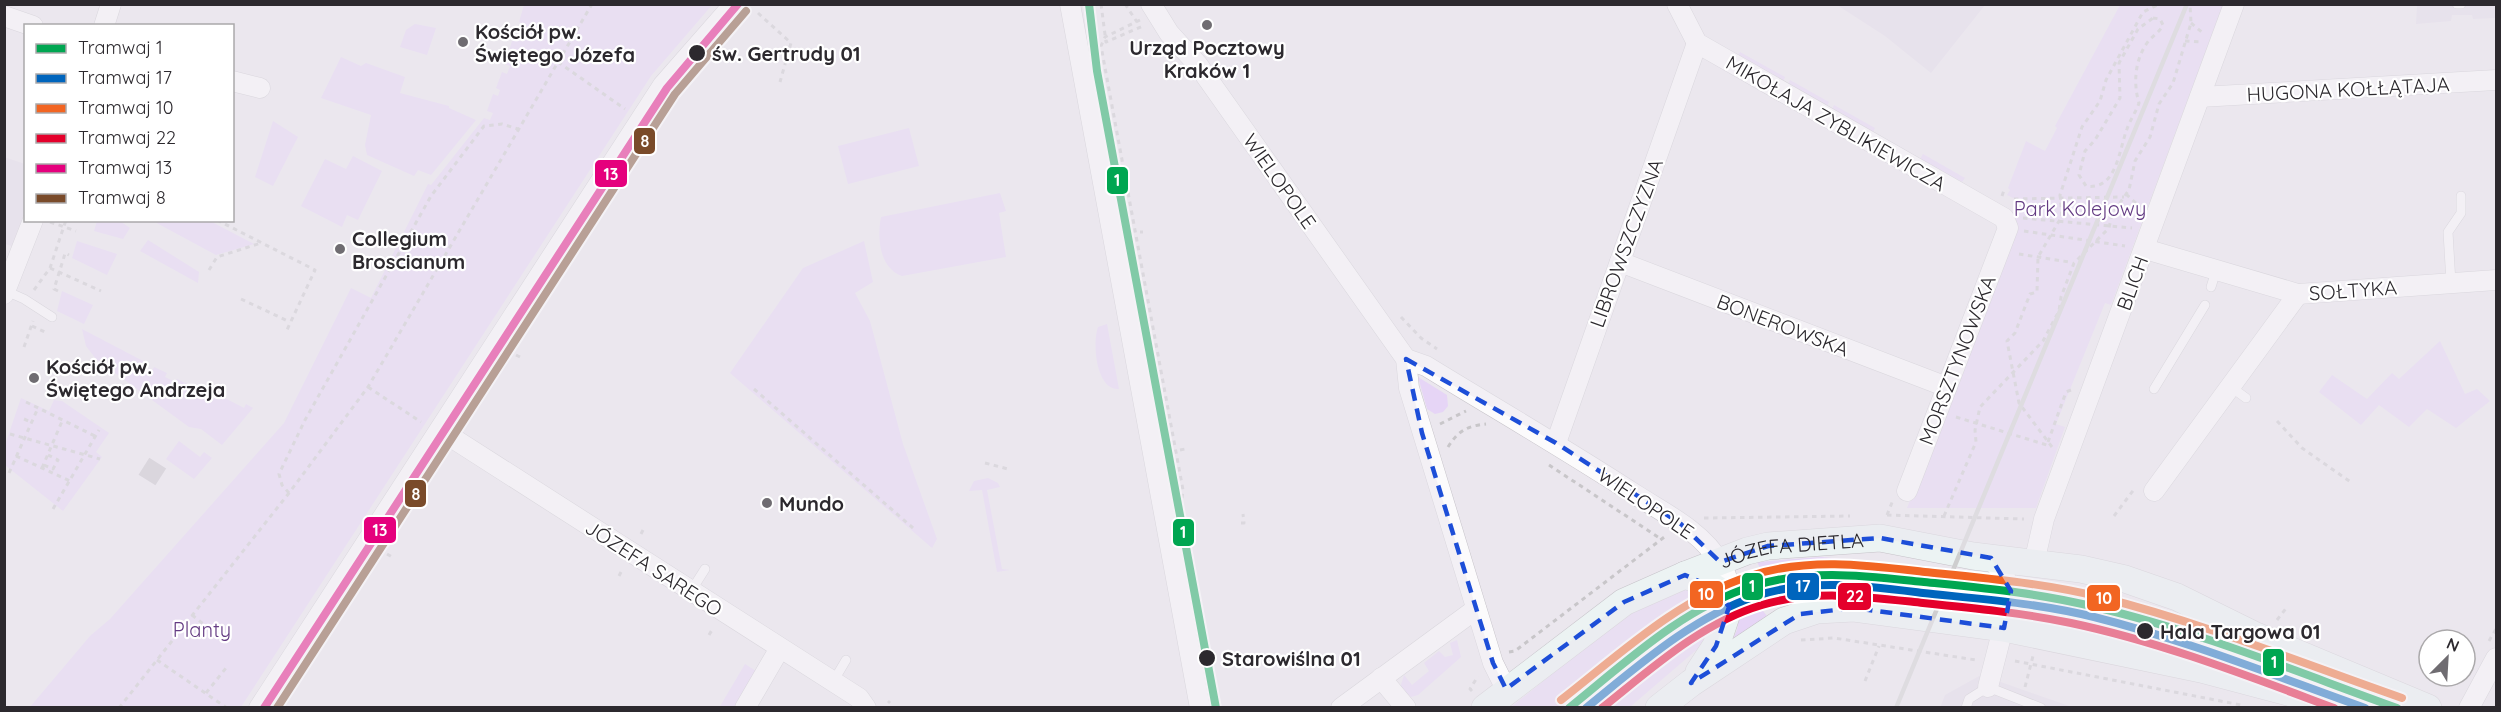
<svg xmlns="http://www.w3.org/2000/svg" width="2501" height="712" viewBox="0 0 2501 712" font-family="Quicksand,sans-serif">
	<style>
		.built { fill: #e3dbe9 }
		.green { fill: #e6d5f6 }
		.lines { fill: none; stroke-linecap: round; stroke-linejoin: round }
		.street-tunnel { stroke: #c5c1c8; stroke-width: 20; stroke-dasharray: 20 10; stroke-linecap: butt }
		.lane-casing { stroke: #c6c3c9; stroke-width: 10 }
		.street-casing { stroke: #c6c3c9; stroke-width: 21 }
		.secondary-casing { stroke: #c6c3c9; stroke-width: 28 }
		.path { stroke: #c8c6c9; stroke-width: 3; stroke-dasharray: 4.5 4.5; stroke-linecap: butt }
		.lane { stroke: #fcfbfc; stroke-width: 9 }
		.street { stroke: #fcfbfc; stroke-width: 20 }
		.secondary { stroke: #ecf3f3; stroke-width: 27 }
		.rail { stroke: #cececf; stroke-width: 4.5 }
		.tram-1-casing { stroke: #fff; stroke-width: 12 }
		.tram-2-casing { stroke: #fff; stroke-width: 12 }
		.tram-3-casing { stroke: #fff; stroke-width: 12 }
		.tram-4-casing { stroke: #fff; stroke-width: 12 }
		.tram-5-casing { stroke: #fff; stroke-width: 12 }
		.tram-6-casing { stroke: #fff; stroke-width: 12 }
		.tram-1 { stroke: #00a651; stroke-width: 8 }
		.tram-2 { stroke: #0065bd; stroke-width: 8 }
		.tram-3 { stroke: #f26522; stroke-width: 8 }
		.tram-4 { stroke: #e4002b; stroke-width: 8 }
		.tram-5 { stroke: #e5007d; stroke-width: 8 }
		.tram-6 { stroke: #7a4b2a; stroke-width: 8 }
		.marked { fill: none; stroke: #1d4ed8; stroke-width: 4.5; stroke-dasharray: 12 8; stroke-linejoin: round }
		.poi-dot { fill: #6f6c71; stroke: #fff; stroke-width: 2 }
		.stop-dot { fill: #2c292e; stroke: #fff; stroke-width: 2 }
		.labels { text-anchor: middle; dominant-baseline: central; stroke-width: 4.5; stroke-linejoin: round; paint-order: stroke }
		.poi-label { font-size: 20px; font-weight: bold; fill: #2c292e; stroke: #fff; text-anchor: start }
		.stop-label { font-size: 20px; font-weight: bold; fill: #2c292e; stroke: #fff; text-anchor: start }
		.street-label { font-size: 20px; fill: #2c292e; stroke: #fff }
		.park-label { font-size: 20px; fill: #643b83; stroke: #fff }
		.line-badge { stroke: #fff; stroke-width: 2 }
		.badge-label { font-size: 16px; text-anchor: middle; font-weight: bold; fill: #fff }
	</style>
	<rect width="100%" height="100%" fill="#ebe7ee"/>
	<!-- built -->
	<g class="built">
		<polygon points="1837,5 1985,5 1931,73 1885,36"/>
		<polygon points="2417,5 2496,5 2496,18 2473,19 2472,15 2452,15 2451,21 2416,24"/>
		<polygon points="4,157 25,164 25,217 15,247 5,244"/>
		<polygon points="1981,675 2072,707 1940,708 1945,695"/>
	</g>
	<!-- green -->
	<g class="green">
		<polygon points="524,5 712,5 651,76 241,707 30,707 90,636 110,619 284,423 351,288 371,298 428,184 431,185 484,118 490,120 493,113 487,111 493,94 498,96 500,90 496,88 502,72 507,74 510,66 505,64 512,41 518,39 524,24 519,22"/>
		<polygon points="2120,5 2223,5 2111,305 2105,303 2056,424 2065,427 2036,508 1907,508 2017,228 2012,214 2017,200 2007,195 2010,190 2008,188 2026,141 2045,151 2057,128 2055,126"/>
		<polygon points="415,24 436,28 427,55 400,47 406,30"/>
		<polygon points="1740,52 1785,77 1783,82 1738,56"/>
		<polygon points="341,57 361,66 366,63 405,77 400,93 449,106 449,108 476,120 431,175 418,170 414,176 367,155 365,145 371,115 321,98"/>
		<polygon points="1790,80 1829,102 1827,106 1788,84"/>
		<polygon points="1834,105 1875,128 1873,132 1832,109"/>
		<polygon points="273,121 298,137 273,186 255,177"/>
		<polygon points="909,128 919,166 848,184 838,146"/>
		<polygon points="1923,154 1965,178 1962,182 1920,159"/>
		<polygon points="353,156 382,171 358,220 347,215 342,227 301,206 325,159 346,169"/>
		<path d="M1000,193L1006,211L999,213L1006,257L902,276C879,268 877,237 881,217Z"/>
		<polygon points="97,221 120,221 130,228 123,239 94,231"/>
		<polygon points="153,221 210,221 254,244 216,255"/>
		<polygon points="148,240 199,272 198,283 140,251"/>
		<polygon points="77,241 117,254 107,275 72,258"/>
		<polygon points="864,241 873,282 855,293 870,321 903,444 937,539 932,548 730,373 803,268"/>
		<polygon points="62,291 93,305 84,324 57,311"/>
		<path d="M1107,324L1119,389C1096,391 1092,343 1098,327Z"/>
		<polygon points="82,329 145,362 143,366 152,371 154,367 167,373 165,377 175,382 177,379 187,384 185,387 194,392 198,384 244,408 246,404 253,408 222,445 201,429 189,427 96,359 86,346"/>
		<polygon points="2440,341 2465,394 2477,389 2490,401 2456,428 2427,409 2409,427 2379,405 2361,425 2319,392 2332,375 2367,399 2392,373 2399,379"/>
		<polygon points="1418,377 1447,395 1448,406 1443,412 1435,414 1427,409"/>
		<polygon points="21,398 49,411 54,400 62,401 109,433 96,452 102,457 63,511 5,465 5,445"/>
		<polygon points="179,441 200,457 204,452 212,458 194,479 166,459"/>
		<polygon points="988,478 998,483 1000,487 987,490 1002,569 1010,570 997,572 982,490 969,491 974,481"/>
		<path d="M1821,557L1933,567L1928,579C1872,572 1821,567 1766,579L1757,562Z"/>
		<polygon points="1687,587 1709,600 1680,617 1562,707 1510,708 1625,615"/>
		<polygon points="1838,588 1921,596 1917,606 1822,599 1821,595"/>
		<polygon points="1755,601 1767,616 1731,643 1737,630 1741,606"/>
		<polygon points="1712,619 1701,646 1630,707 1591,708 1688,633"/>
		<polygon points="1457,640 1461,657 1418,695 1411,697 1400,688 1404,675 1412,685 1429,671 1424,663 1439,651 1445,657 1453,655 1450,643"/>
		<polygon points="745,664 756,671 734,707 719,708"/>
	</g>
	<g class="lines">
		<!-- street-tunnel -->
		<polyline class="street-tunnel" points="147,480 161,458"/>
		<defs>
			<g id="lane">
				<polyline points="2457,4 2461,4"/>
				<polyline points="2451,283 2448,232 2461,213 2461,196"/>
				<polyline points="2211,287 2216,271"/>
				<polyline points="6,291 24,299 52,317"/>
				<polyline points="2231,387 2246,398"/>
				<polyline points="2154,389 2205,305"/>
				<polyline points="691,591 705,569"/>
				<polyline points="1796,608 1826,579"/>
				<polyline points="833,682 846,660"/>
				<path d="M1577,708C1636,662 1691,613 1762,589C1816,571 1879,580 1933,587C1990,594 2047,602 2103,615C2199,637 2293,676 2387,708"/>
				<polyline points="1966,708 1969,699 1988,687 2041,708"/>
			</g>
			<g id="street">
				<polyline points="1070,4 1200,708"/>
				<polyline points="1151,4 1169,33 1198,65 1406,359 1409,388 1493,663 1506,689"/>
				<polyline points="1677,4 1697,43 2004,218 2008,228 1907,491"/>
				<polyline points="4,16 33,26"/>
				<polyline points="104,26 111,4"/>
				<polyline points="232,81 260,88"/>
				<polyline points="2200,97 2496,80"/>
				<polyline points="2145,249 2298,294 2496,280"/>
				<polyline points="1620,262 1947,387"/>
				<polyline points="4,294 33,220"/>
				<path d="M1406,359L1426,366C1496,409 1567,450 1636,495C1664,513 1703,532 1720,563C1728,575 1730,588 1728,602"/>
				<polyline points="440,430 859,698 866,708"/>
				<polyline points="1556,443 1697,43"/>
				<polyline points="2154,491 2298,294"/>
				<polyline points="2034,563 2044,519 2234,4"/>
				<polyline points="1381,678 1406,708"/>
				<polyline points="1988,687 2011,597 2005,577 1991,558"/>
				<polyline points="259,708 663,85 734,4"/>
				<polyline points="745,708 780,648"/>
				<polyline points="1341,708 1476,609"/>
				<polyline points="2469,708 2496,658"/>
			</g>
			<g id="secondary">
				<path d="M1685,575C1701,581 1725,588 1729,607L1716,646L1699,672"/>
				<path id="s1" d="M1485,708L1624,602L1685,575L1747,551L1768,546L1880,538L1973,556L2081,569L2125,579L2177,597L2256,636L2428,708"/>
				<polyline points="1659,708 1691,683 1784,621 1817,610 1854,608 2004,628 2201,669 2348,708"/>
			</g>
		</defs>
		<!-- lane casing -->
		<use href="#lane" class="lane-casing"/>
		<!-- street casing -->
		<use href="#street" class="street-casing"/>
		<!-- secondary casing -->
		<use href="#secondary" class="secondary-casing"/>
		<!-- path -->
		<g class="path">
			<polyline points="1101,4 1106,42 1143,26"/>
			<polyline points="1125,4 1137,22"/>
			<polyline points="758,13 791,43 780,82"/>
			<path d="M2153,18L2160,19L2163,25C2160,32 2152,36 2147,43C2135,60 2133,83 2139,103C2136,112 2130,120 2127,129C2119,149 2117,191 2086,186L2079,175L2085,151L2095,140L2120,98L2119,63L2138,29Z"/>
			<polyline points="1140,20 1105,37 1101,46 1183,490 1182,498"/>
			<polyline points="2191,23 2204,34"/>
			<polyline points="2185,41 2201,42"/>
			<polyline points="558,62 625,109"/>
			<polyline points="2126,194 2140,207"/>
			<polyline points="2002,196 2004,190"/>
			<polyline points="2014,199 2124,197"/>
			<polyline points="2023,218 2132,228"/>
			<polyline points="217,220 315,270 286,332"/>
			<polyline points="50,222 76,231"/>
			<polyline points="2024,231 2125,246"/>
			<polyline points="1140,232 1143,232"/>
			<polyline points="2019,254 2069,262"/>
			<polyline points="50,268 101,291"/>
			<polyline points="209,270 217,257 261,243"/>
			<polyline points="34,290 50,268 66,220"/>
			<polyline points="58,291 54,289 64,257 65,253 69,255"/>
			<polyline points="241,299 290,322"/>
			<polyline points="1401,317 1421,338 1437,349"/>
			<polyline points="32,326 47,333"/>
			<polyline points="24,347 33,321"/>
			<polyline points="516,355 520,357"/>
			<polyline points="368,387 421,422"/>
			<polyline points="754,389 913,528"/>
			<polyline points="26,402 95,436"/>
			<polyline points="1956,417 2050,446"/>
			<polyline points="24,419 31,422"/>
			<polyline points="2277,421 2302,448 2352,483"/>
			<polyline points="1440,424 1466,411"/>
			<polyline points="10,434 100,459"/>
			<polyline points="2048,442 2066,392 2071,390"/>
			<path d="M1448,447C1458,431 1467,426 1486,424"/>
			<polyline points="2052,447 2019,403 2007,341 2015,333 2030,294 2037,292 2038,257 2062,216 2060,195 2082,127 2100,101 2106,80 2143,12 2159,4"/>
			<polyline points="1180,450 1185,449"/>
			<polyline points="16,456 70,481"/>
			<polyline points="985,463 1008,469"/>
			<polyline points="44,465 53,469 58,460 48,455"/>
			<polyline points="1549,465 1661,539"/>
			<polyline points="42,468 63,419"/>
			<polyline points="9,473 38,408"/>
			<polyline points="289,493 282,485 279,474 305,420 431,196 484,126 502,124 518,129"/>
			<polyline points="422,501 425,503"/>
			<polyline points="53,509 99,430"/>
			<polyline points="1887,515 2024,519"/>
			<polyline points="1887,515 1893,500"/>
			<polyline points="1944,516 1976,442 1975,430 1980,407 2043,341 2059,311 2061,297 2074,263 2109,228 2112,214 2129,190 2135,161 2150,137 2159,104 2173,83 2191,23 2190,4"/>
			<polyline points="2114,516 2135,488"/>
			<polyline points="1704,518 1850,516"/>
			<polyline points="1241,523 1244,523 1243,514"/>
			<polyline points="641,534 643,530"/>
			<polyline points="387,554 392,557"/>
			<polyline points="619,576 621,572"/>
			<polyline points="192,615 220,637"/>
			<polyline points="2277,620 2287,607"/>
			<polyline points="709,635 712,630"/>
			<polyline points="1801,640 1834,638 1976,660"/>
			<polyline points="2489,641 2496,629"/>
			<polyline points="1509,652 1515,651 1667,535"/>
			<polyline points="157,660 227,708"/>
			<polyline points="2015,661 2241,705"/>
			<polyline points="1865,681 1879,646"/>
			<polyline points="2025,687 2033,656"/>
			<polyline points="1472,691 1470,689 1478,676"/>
			<polyline points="206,693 226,668"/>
			<polyline points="888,703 890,701"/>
			<polyline points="119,708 289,493 368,387 592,4"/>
		</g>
		<!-- lane -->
		<use href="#lane" class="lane"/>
		<!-- street -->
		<use href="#street" class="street"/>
		<!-- secondary -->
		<use href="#secondary" class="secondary"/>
		<!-- rail -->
		<polyline class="rail" points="1896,708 2187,4"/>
		<defs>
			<g id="tram-1">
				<polyline points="1089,4 1097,71 1216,708"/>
				<path d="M1569,708C1626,662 1683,608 1753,586C1810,568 1867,576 1924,582C1982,588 2039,593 2095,607C2198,631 2297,672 2397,708"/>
			</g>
			<path id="tram-2" d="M1586,708C1638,666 1691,618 1756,596C1810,578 1867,586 1923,593C1980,599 2037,603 2094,617C2186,640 2275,676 2365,708"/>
			<path id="tram-3" d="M1561,700C1620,654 1678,599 1750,576C1808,557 1867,565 1925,572C1984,578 2043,583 2100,597C2203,623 2302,663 2402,698"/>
			<path id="tram-4" d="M1602,708C1651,669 1701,623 1762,605C1815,589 1869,597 1923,603C1973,608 2023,613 2071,623C2161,642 2248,676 2334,708"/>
			<polyline id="tram-5" points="264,708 667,88 738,4"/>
			<polyline id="tram-6" points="277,708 675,94 746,11"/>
		</defs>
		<!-- tram-1 casing -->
		<use href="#tram-1" class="tram-1-casing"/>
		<!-- tram-2 casing -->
		<use href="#tram-2" class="tram-2-casing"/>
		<!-- tram-3 casing -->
		<use href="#tram-3" class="tram-3-casing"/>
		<!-- tram-4 casing -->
		<use href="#tram-4" class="tram-4-casing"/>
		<!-- tram-5 casing -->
		<use href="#tram-5" class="tram-5-casing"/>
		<!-- tram-6 casing -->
		<use href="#tram-6" class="tram-6-casing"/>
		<!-- tram-1 -->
		<use href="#tram-1" class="tram-1"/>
		<!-- tram-2 -->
		<use href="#tram-2" class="tram-2"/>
		<!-- tram-3 -->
		<use href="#tram-3" class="tram-3"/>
		<!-- tram-4 -->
		<use href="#tram-4" class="tram-4"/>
		<!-- tram-5 -->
		<use href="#tram-5" class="tram-5"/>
		<!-- tram-6 -->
		<use href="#tram-6" class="tram-6"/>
	</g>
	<!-- marked area -->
	<path d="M0 0H2501V712H0ZM1406,359L1556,443L1681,524L1720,562L1768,546L1880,538L1991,558L2011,591L2004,628L1854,608L1800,614L1691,683L1716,646L1729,607L1716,589L1685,575L1624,602L1506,689L1493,663L1422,433Z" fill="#ebe7ee" fill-opacity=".55" fill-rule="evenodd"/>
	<path class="marked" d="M1406,359L1556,443L1681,524L1720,562L1768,546L1880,538L1991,558L2011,591L2004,628L1854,608L1800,614L1691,683L1716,646L1729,607L1716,589L1685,575L1624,602L1506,689L1493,663L1422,433Z"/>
	<!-- markers -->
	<g class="poi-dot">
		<circle cx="1207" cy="25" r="6"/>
		<circle cx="463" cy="42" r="6"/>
		<circle cx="340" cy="249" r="6"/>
		<circle cx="34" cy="378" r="6"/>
		<circle cx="767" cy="503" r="6"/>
	</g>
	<g class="stop-dot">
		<circle cx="697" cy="53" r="9"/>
		<circle cx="2145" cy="631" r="9"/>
		<circle cx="1207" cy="658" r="9"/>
	</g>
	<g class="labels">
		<!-- poi labels -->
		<g class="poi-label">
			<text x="475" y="31">Kościół pw.<tspan x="475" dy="23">Świętego Józefa</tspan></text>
			<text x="1207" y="47" text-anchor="middle">Urząd Pocztowy<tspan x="1207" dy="23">Kraków 1</tspan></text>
			<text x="352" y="238">Collegium<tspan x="352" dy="23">Broscianum</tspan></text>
			<text x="46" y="366">Kościół pw.<tspan x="46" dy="23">Świętego Andrzeja</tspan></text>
			<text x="779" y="503">Mundo</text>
		</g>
		<!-- stop labels -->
		<g class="stop-label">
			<text x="712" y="53">św. Gertrudy 01</text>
			<text x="2160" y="631">Hala Targowa 01</text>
			<text x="1222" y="658">Starowiślna 01</text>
		</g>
		<!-- street labels -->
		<g class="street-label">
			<text transform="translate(2348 89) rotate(-3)">HUGONA KOŁŁĄTAJA</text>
			<text transform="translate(1836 123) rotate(30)">MIKOŁAJA ZYBLIKIEWICZA</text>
			<text transform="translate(1280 181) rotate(55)">WIELOPOLE</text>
			<text transform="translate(1626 243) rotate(-70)">LIBROWSZCZYZNA</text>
			<text transform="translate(2132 283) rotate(-70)">BLICH</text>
			<text transform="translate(2353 290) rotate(-4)">SOŁTYKA</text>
			<text transform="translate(1783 325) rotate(21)">BONEROWSKA</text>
			<text transform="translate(1957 360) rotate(-69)">MORSZTYNOWSKA</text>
			<text transform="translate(1646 503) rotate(34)">WIELOPOLE</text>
			<text stroke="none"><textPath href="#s1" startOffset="352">JÓZEFA DIETLA</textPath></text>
			<text transform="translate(654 568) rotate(33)">JÓZEFA SAREGO</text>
		</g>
		<!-- park labels -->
		<g class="park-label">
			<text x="2080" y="208">Park Kolejowy</text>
			<text x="202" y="629">Planty</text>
		</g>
	</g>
	<g class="line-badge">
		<rect x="633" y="127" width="23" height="28" rx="6" fill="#7a4b2a"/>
		<rect x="594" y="159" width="34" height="29" rx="6" fill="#e5007d"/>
		<rect x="1106" y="166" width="23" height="29" rx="6" fill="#00a651"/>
		<rect x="404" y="479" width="23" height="29" rx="6" fill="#7a4b2a"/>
		<rect x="363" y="516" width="34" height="28" rx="6" fill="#e5007d"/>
		<rect x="1172" y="518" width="23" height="29" rx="6" fill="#00a651"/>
		<rect x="1741" y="572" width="23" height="29" rx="6" fill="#00a651"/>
		<rect x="1786" y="572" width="34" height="29" rx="6" fill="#0065bd"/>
		<rect x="1689" y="580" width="35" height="29" rx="6" fill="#f26522"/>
		<rect x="1837" y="582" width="35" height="29" rx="6" fill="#e4002b"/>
		<rect x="2086" y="584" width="35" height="28" rx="6" fill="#f26522"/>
		<rect x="2262" y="648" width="23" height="29" rx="6" fill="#00a651"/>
	</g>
	<g class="badge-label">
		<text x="645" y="147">8</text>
		<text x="611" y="180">13</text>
		<text x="1117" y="186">1</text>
		<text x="416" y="500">8</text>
		<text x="380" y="536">13</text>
		<text x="1183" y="538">1</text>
		<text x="1752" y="592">1</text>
		<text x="1803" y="592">17</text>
		<text x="1706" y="600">10</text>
		<text x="1855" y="602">22</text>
		<text x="2104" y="604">10</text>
		<text x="2274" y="668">1</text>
	</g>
	<!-- border -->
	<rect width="2501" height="712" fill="none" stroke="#2c292e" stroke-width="12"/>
	<!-- legend -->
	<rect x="24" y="24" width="210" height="198" fill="#ffffff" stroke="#aba9ab" stroke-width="1.5"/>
	<rect x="36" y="44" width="30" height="9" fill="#00a651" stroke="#aba9ab" stroke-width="1.5"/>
	<text x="78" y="54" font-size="18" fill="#2c292e">Tramwaj 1</text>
	<rect x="36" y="74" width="30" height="9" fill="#0065bd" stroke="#aba9ab" stroke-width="1.5"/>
	<text x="78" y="84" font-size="18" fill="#2c292e">Tramwaj 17</text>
	<rect x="36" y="104" width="30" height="9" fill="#f26522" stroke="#aba9ab" stroke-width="1.5"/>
	<text x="78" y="114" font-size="18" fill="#2c292e">Tramwaj 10</text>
	<rect x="36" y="134" width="30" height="9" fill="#e4002b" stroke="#aba9ab" stroke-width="1.5"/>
	<text x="78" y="144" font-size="18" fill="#2c292e">Tramwaj 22</text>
	<rect x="36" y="164" width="30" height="9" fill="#e5007d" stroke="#aba9ab" stroke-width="1.5"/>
	<text x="78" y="174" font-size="18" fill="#2c292e">Tramwaj 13</text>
	<rect x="36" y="194" width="30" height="9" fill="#7a4b2a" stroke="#aba9ab" stroke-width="1.5"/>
	<text x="78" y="204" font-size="18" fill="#2c292e">Tramwaj 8</text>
	<!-- north arrow -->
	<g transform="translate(2447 658) rotate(24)"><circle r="28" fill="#ffffff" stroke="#aba9ab" stroke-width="1.5"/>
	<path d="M0-4.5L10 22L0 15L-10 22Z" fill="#6f6c71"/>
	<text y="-9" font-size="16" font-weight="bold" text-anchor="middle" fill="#2c292e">N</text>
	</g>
</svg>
